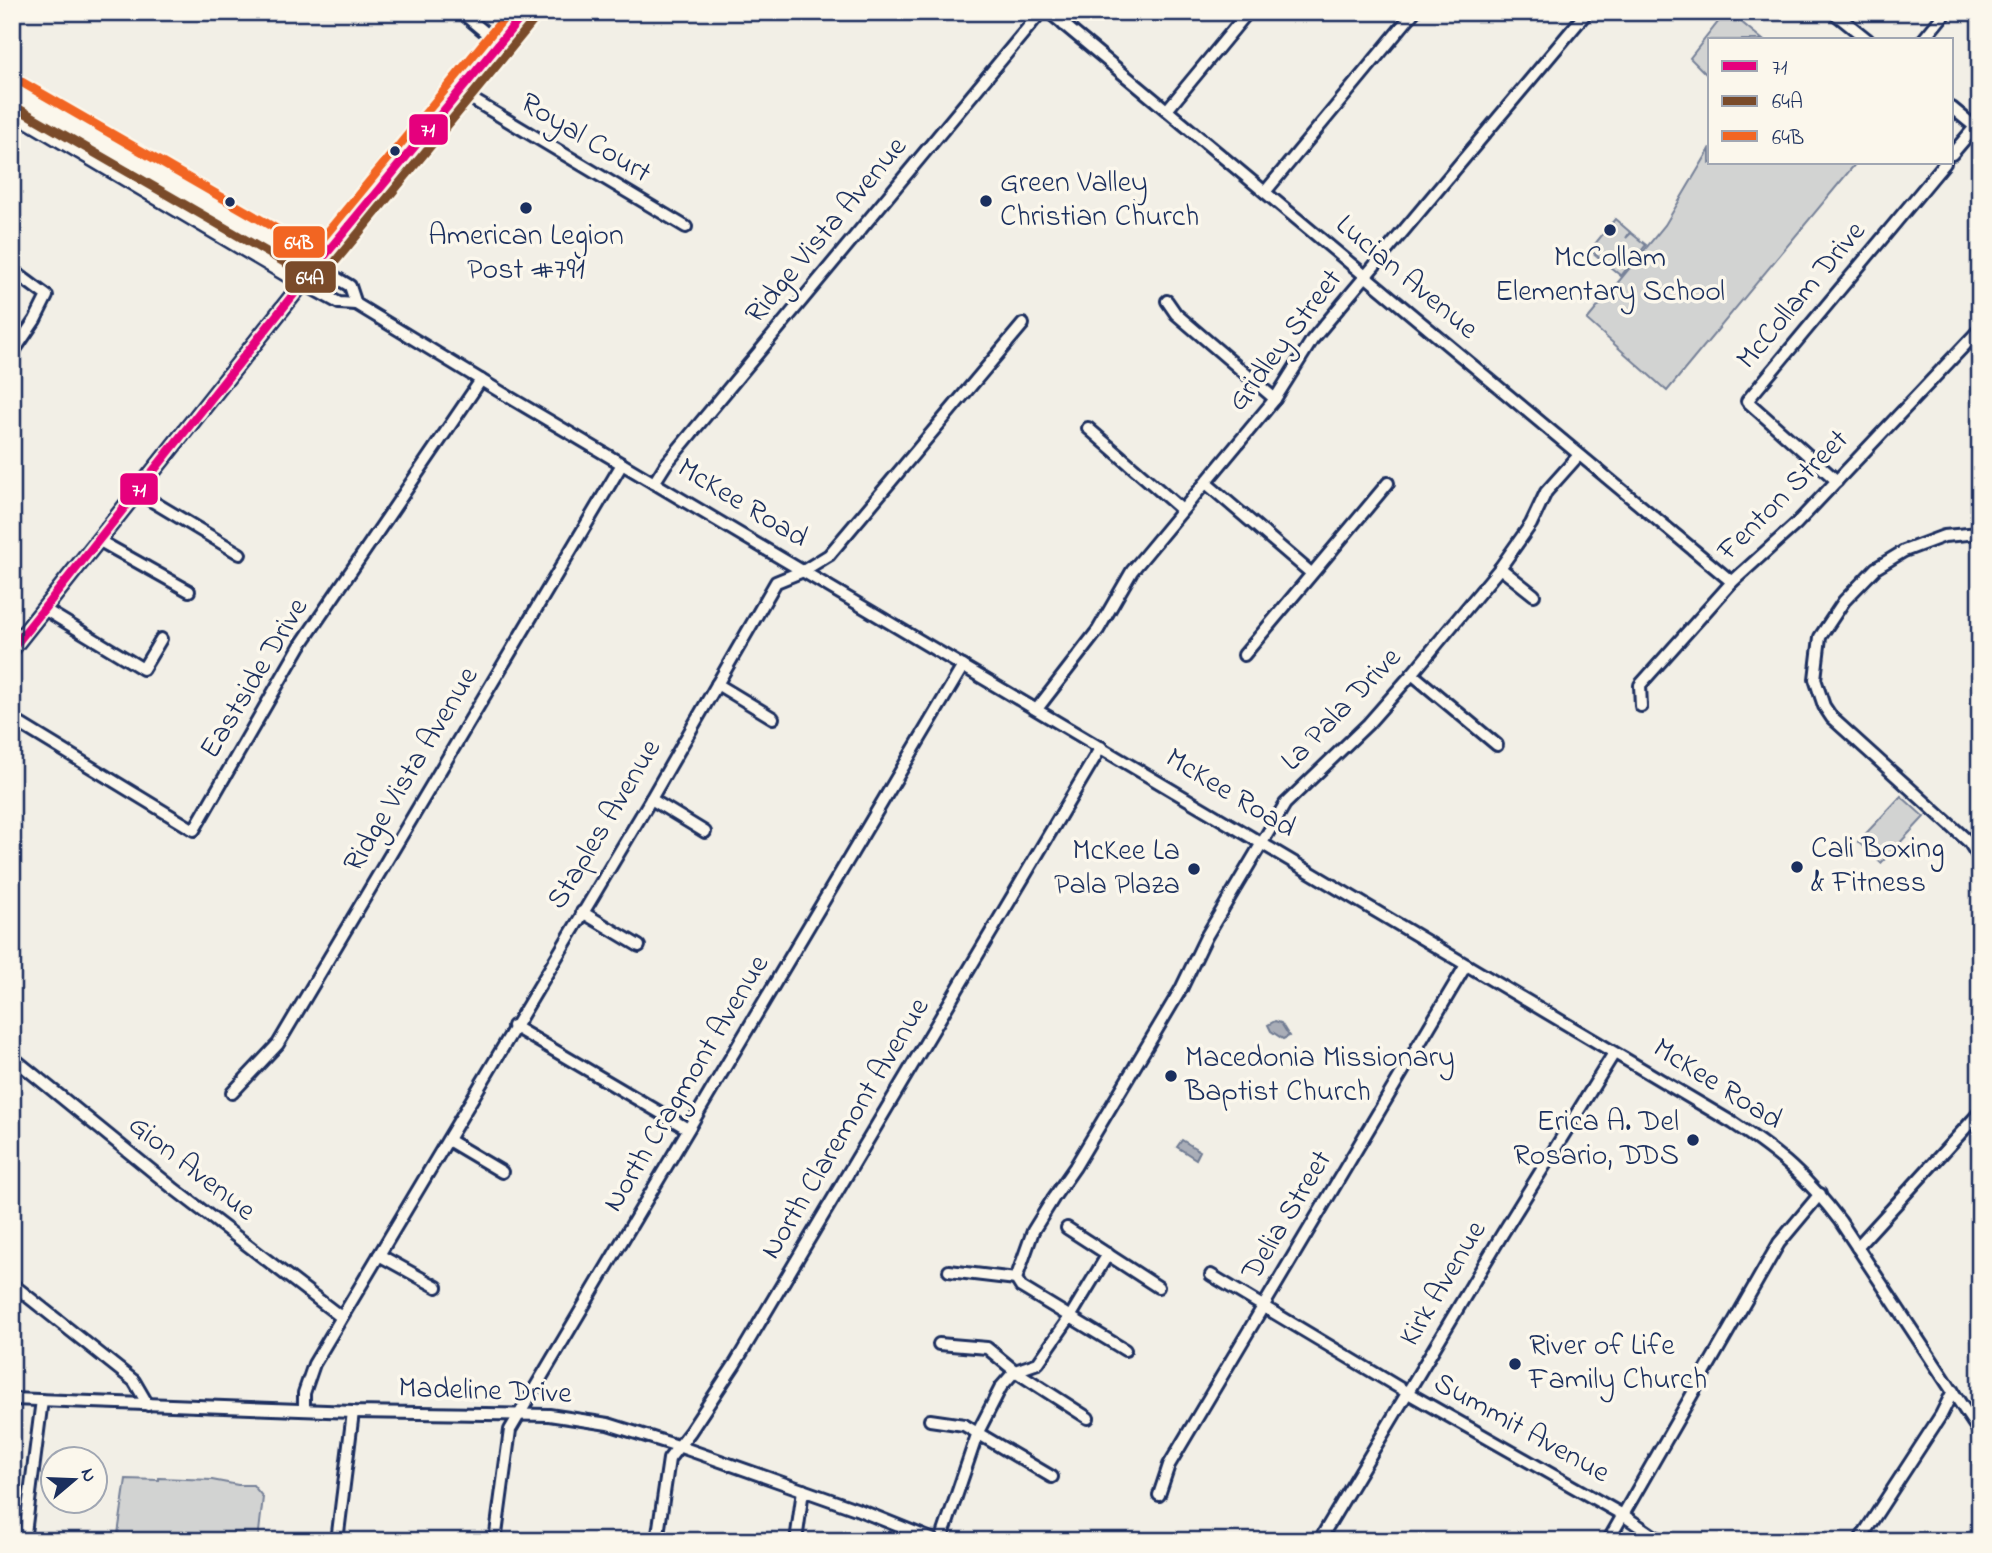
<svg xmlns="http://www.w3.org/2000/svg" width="1992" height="1553" viewBox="0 0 1992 1553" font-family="'Indie Flower',sans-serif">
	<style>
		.green { fill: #d2d3d2; stroke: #768198; stroke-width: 2 }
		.water { fill: #a9adb7; stroke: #707b93; stroke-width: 2 }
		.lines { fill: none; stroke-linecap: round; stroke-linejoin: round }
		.minor-casing { stroke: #1b2f5e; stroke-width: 16 }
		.major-casing { stroke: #1b2f5e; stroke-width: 19 }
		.minor { stroke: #fbf7ec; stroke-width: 10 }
		.major { stroke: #fbf7ec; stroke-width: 14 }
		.bus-1-casing { stroke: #fbf7ec; stroke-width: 14 }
		.bus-2-casing { stroke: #fbf7ec; stroke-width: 14 }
		.bus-3-casing { stroke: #fbf7ec; stroke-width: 14 }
		.bus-1 { stroke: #e5007d; stroke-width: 9 }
		.bus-2 { stroke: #7a4b2a; stroke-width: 9 }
		.bus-3 { stroke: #f26522; stroke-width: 9 }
		.bus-dot { fill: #1b2f5e; stroke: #fbf7ec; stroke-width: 2.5 }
		.labels { text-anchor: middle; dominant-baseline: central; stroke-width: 7; stroke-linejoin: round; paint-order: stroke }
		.street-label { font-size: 30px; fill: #1b2f5e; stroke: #fbf7ec }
		.poi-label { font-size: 30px; fill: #1b2f5e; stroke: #fbf7ec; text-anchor: start }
		.line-badge { stroke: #fbf7ec; stroke-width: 2.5 }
		.badge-label { font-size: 19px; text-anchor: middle; font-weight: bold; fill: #fff }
	</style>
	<rect width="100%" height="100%" fill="#f2efe6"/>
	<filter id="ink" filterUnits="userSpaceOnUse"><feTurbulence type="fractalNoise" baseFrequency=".0143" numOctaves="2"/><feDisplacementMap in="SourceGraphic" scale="14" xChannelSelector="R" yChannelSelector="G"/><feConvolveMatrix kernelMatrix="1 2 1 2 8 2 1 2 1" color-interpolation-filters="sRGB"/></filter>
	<g filter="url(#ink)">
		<!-- green -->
		<g class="green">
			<polygon points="1726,12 1729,12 1763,40 1710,40 1710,78 1690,58"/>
			<polygon points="1710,149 1710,163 1856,163 1667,391 1587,320 1665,225"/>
			<polygon points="1615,219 1630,232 1626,238 1631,233 1646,245 1621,276 1590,250"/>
			<polygon points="1901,796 1924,817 1881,863 1858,842"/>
			<polygon points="159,1478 212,1480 238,1485 253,1485 263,1497 258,1541 117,1541 126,1479 159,1480"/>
		</g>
		<!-- water -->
		<g class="water">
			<polygon points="1275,1021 1281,1023 1289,1036 1283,1039 1271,1031 1268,1025"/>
			<polygon points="1239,1087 1245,1088 1253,1098 1249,1103 1236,1097 1233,1091"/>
			<polygon points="1182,1140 1200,1151 1196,1159 1177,1147"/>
		</g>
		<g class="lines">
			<defs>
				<g id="minor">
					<polyline points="461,12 499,44"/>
					<polyline points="1049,12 1732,582"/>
					<polyline points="1833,12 1868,40"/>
					<polyline points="12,15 15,12"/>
					<polyline points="1064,25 1074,12"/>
					<polyline points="1923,40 1946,12"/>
					<polyline points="460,92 686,227"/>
					<polyline points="1952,108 1980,131"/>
					<polyline points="1167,110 1248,12"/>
					<polyline points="1952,154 1975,127"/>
					<polyline points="1265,192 1414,12"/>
					<polyline points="316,266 350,286 356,304"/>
					<polyline points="12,270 47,296 35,320 12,354"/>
					<path d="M302,283L339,303L356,304L504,394L1733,1123C1780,1154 1806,1176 1840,1221L1980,1433"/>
					<polyline points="1167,301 1176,314 1275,399"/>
					<polyline points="1088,428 1182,510"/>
					<polyline points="1837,481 1747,401 1945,163"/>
					<polyline points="654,483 666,464 1041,12"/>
					<polyline points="1206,483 1311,573"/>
					<polyline points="137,492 240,554"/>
					<polyline points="1980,533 1944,536 1904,551 1876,568 1844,601 1820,637 1815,679 1824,706 1832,718 1969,842 1980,859"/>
					<polyline points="98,540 189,591"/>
					<polyline points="1500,568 1534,595"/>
					<polyline points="44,609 143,669 161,639"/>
					<polyline points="1244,655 1388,483"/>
					<polyline points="1412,674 1497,745"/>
					<polyline points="717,684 773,718"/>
					<polyline points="1641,706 1640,685 1732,582 1796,524 1980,329"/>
					<polyline points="1037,709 1098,630 1132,571 1275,399 1312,340 1587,12"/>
					<polyline points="12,719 194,830 300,646 481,380"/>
					<polyline points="651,799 705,832"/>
					<polyline points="582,912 639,946"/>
					<polyline points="513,1026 688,1129"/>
					<polyline points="12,1057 173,1188 341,1317"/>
					<polyline points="232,1093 278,1044 622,464"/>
					<polyline points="448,1140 502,1172"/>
					<polyline points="1067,1228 1158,1287"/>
					<polyline points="1857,1247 1980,1112"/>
					<polyline points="379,1255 437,1287"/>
					<polyline points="949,1271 1016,1279"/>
					<polyline points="1211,1275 1408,1393 1623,1515 1661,1541"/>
					<polyline points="12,1284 134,1381 148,1405"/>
					<polyline points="939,1344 987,1348 1015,1371 1088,1418"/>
					<polyline points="1125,1350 1021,1287 1016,1279 1033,1231 1054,1197 1075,1167 1181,989 1206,937 1285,804 1368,724 1412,674 1500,568 1531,524 1546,492 1579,455"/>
					<polyline points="12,1399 353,1412 549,1415 608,1424 678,1446 859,1510 936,1541"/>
					<polyline points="304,1409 304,1393 314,1364 651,799 776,582 803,571 829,555 1023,324"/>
					<polyline points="930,1420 964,1425 1052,1477"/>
					<polyline points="1159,1495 1169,1465 1466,965"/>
					<polyline points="24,1541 42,1400"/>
					<polyline points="337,1541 353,1412"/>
					<polyline points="495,1541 510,1430 963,666"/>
					<polyline points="657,1541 669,1459 690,1432 735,1364 1101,747"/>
					<polyline points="796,1541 803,1490"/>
					<polyline points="941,1541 978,1432 1001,1387 1015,1371 1038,1363 1070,1317 1108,1254"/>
					<polyline points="1319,1541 1501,1236 1614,1053"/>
					<polyline points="1608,1541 1779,1243 1820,1194"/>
					<polyline points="1859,1541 1941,1415 1953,1391"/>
				</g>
				<g id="major">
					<polyline points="12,91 316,266"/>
					<polyline points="12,111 302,283"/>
					<polyline points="12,649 316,266 525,12"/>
				</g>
			</defs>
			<!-- minor casing -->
			<use href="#minor" class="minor-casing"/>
			<!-- major casing -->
			<use href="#major" class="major-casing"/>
			<!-- minor -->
			<use href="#minor" class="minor"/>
			<!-- major -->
			<use href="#major" class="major"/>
			<defs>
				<polyline id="bus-1" points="12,649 316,266 525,12"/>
				<polyline id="bus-2" points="12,105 310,277 318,278 325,274 534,20"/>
				<polyline id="bus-3" points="18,80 313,250 509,12"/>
			</defs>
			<!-- bus-1 casing -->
			<use href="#bus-1" class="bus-1-casing"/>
			<!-- bus-2 casing -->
			<use href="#bus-2" class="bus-2-casing"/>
			<!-- bus-3 casing -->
			<use href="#bus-3" class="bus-3-casing"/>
			<!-- bus-1 -->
			<use href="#bus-1" class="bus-1"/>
			<!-- bus-2 -->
			<use href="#bus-2" class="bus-2"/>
			<!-- bus-3 -->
			<use href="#bus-3" class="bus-3"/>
		</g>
	</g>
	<!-- markers -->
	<g class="bus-dot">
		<circle cx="395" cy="151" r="6"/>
		<circle cx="986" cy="201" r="7"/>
		<circle cx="230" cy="202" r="6"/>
		<circle cx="526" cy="208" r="7"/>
		<circle cx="1610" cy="230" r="7"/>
		<circle cx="1797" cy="867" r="7"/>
		<circle cx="1194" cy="869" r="7"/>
		<circle cx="1171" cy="1076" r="7"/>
		<circle cx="1693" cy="1140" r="7"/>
		<circle cx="1515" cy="1364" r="7"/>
	</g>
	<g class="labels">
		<!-- street labels -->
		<g class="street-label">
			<text transform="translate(585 139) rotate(31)">Royal Court</text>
			<text transform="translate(827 231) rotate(-50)">Ridge Vista Avenue</text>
			<text transform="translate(1406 278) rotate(40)">Lucian Avenue</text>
			<text transform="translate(1802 296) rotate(-50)">McCollam Drive</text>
			<text transform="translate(1286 341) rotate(-53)">Gridley Street</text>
			<text transform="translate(1784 496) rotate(-45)">Fenton Street</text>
			<text transform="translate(742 504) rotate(31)">McKee Road</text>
			<text transform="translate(255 679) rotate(-59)">Eastside Drive</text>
			<text transform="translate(1342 710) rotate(-46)">La Pala Drive</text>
			<text transform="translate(412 770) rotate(-59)">Ridge Vista Avenue</text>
			<text transform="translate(1230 794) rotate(31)">McKee Road</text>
			<text transform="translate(605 825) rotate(-59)">Staples Avenue</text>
			<text transform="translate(687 1084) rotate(-59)">North Cragmont Avenue</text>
			<text transform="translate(1717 1085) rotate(32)">McKee Road</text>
			<text transform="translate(846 1129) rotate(-59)">North Claremont Avenue</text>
			<text transform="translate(191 1169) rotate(38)">Gion Avenue</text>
			<text transform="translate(1288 1216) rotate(-59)">Delia Street</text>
			<text transform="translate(1444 1284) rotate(-59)">Kirk Avenue</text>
			<text transform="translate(485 1392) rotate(2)">Madeline Drive</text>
			<text transform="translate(1521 1429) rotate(29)">Summit Avenue</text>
		</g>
		<!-- poi labels -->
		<g class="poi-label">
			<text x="1000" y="184">Green Valley<tspan x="1000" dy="34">Christian Church</tspan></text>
			<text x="526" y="237" text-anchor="middle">American Legion<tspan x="526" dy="34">Post #791</tspan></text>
			<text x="1610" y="259" text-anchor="middle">McCollam<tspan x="1610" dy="34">Elementary School</tspan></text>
			<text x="1811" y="850">Cali Boxing<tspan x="1811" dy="34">&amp; Fitness</tspan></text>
			<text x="1180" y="852" text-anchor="end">McKee La<tspan x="1180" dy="34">Pala Plaza</tspan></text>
			<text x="1185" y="1059">Macedonia Missionary<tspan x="1185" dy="34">Baptist Church</tspan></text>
			<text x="1679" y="1123" text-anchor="end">Erica A. Del<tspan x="1679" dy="34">Rosario, DDS</tspan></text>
			<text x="1529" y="1347">River of Life<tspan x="1529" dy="34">Family Church</tspan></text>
		</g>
	</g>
	<g class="line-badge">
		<rect x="408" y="113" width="41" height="33" rx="7" fill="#e5007d"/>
		<rect x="272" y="225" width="54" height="34" rx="7" fill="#f26522"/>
		<rect x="284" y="260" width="53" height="34" rx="7" fill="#7a4b2a"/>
		<rect x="119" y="472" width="40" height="34" rx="7" fill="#e5007d"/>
	</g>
	<g class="badge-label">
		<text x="428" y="136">71</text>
		<text x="299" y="249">64B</text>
		<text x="310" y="284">64A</text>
		<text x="139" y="496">71</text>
	</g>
	<!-- margin -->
	<rect width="1992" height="1553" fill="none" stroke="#fbf7ec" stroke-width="42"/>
	<rect x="21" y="21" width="1950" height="1511" fill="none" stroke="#1b2f5e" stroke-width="2.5" filter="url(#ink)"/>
	<!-- legend -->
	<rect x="1708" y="38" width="245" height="126" fill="#fbf7ec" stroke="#a1a7b3" stroke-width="2"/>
	<rect x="1722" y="61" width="35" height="10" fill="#e5007d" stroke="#a1a7b3" stroke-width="2"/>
	<text x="1772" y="74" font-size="21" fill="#1b2f5e">71</text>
	<rect x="1722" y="96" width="35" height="10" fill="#7a4b2a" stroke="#a1a7b3" stroke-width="2"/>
	<text x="1772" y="108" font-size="21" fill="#1b2f5e">64A</text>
	<rect x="1722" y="131" width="35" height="10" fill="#f26522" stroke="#a1a7b3" stroke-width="2"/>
	<text x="1772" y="144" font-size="21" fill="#1b2f5e">64B</text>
	<!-- north arrow -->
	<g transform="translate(74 1480) rotate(71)"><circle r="33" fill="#fbf7ec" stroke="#a1a7b3" stroke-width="2"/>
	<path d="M0-5L12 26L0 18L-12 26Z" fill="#1b2f5e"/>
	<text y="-10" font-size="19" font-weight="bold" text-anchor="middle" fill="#1b2f5e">N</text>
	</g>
</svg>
